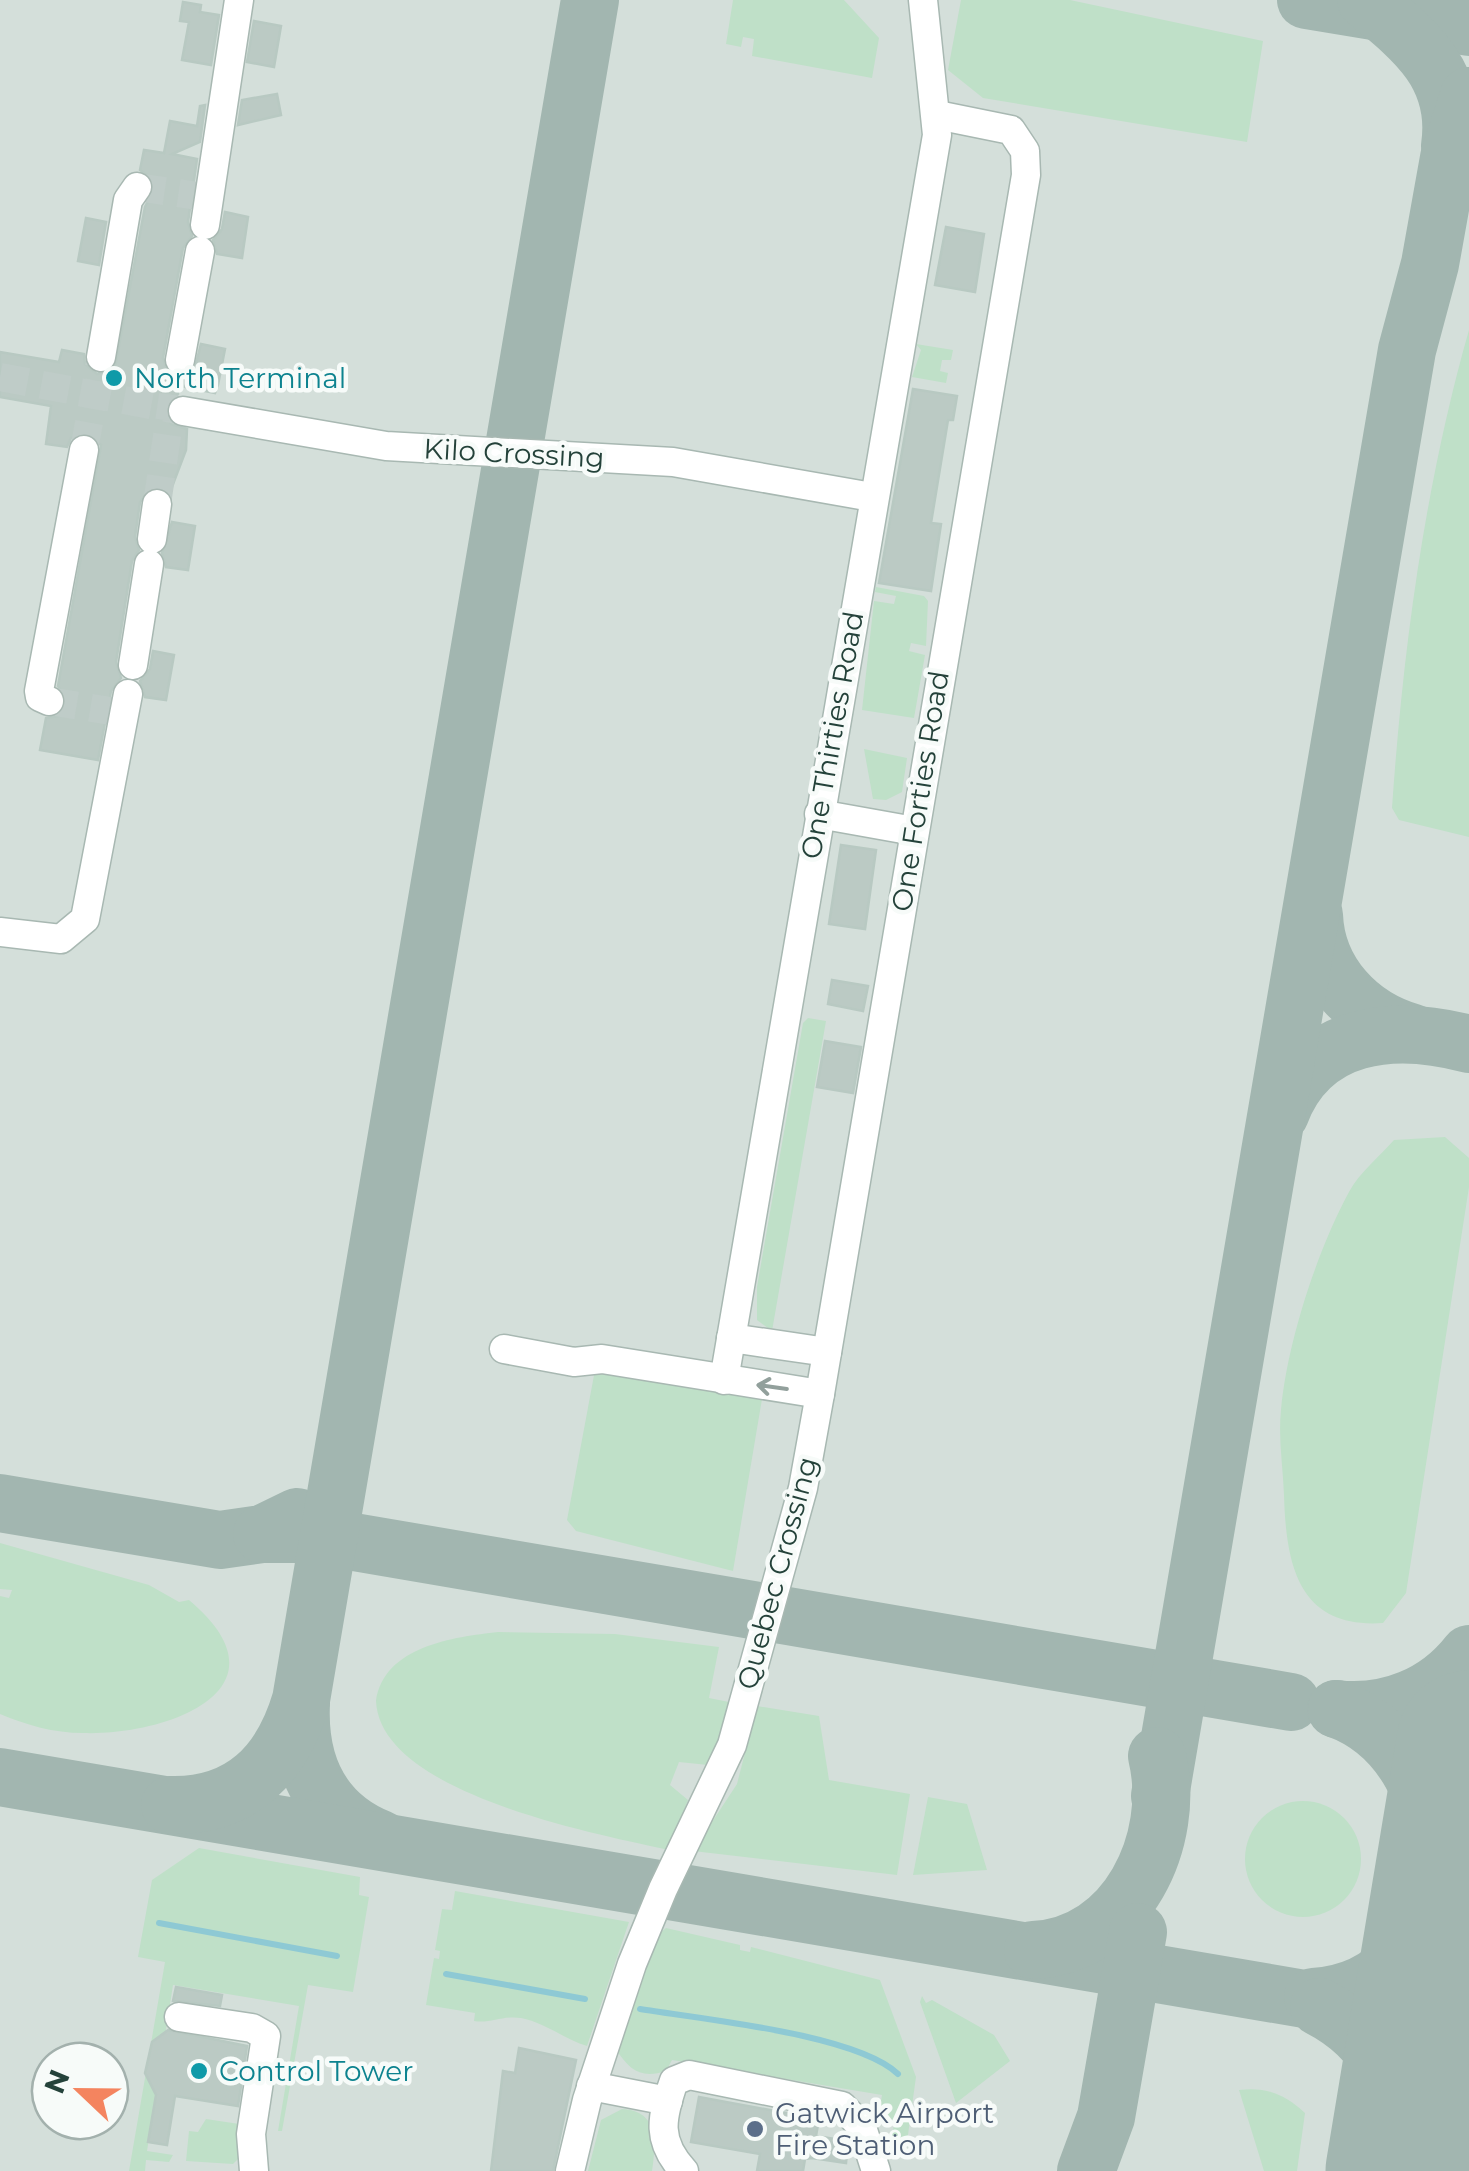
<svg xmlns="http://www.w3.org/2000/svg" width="1469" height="2171" viewBox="0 0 1469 2171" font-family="Montserrat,sans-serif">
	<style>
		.built { fill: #d4dfda; fill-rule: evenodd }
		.green { fill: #bfe0c8 }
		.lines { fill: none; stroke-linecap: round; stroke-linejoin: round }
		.stream { stroke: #8ec9d4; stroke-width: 6 }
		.taxiway { stroke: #a2b6b0; stroke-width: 58 }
		.runway { stroke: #a2b6b0; stroke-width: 145 }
		.building { fill: #bbcac4; stroke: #b8c9c2; stroke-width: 2.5 }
		.minor-tunnel { stroke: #bfccc8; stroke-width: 28; stroke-dasharray: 28 14; stroke-linecap: butt }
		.minor-casing { stroke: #a8b8b2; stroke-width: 31 }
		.minor { stroke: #fff; stroke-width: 28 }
		.oneway { stroke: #92a09c }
		.culture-dot { fill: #0f9aa8; stroke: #f7fbf9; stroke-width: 4 }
		.service-dot { fill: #5c6f8a; stroke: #f7fbf9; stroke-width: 4 }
		.labels { text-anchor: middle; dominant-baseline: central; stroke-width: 9; stroke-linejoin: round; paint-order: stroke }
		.culture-label { font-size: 28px; fill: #0d838f; stroke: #f7fbf9; text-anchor: start }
		.street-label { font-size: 28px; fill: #24423a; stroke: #f7fbf9 }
		.service-label { font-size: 28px; fill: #4e5e75; stroke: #f7fbf9; text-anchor: start }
	</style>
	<rect width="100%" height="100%" fill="#e6efeb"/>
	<!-- built -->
	<path class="built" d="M0,0H1469V2171H0ZM50,2061H110V2121H50Z"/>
	<!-- green -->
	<g class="green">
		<polygon points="733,0 844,0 879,38 872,78 752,56 754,39 743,37 741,47 726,44"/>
		<polygon points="961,0 1070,0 1263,41 1247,142 983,98 948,70"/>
		<path d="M1469,330V837L1399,820L1392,808C1403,648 1425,484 1469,330Z"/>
		<polygon points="916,344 953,350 951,360 942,360 940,371 948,373 946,383 912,377 921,350"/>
		<polygon points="876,587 924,596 928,601 926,646 911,643 909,651 925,655 914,718 862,710 874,601 894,604 896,596 875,592"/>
		<polygon points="864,749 907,758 902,792 886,800 873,799"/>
		<polygon points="808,1018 826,1021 772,1331 757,1320 757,1287 803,1023"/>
		<path d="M1445,1137L1469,1158V1187L1406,1593L1383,1623C1298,1629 1286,1564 1284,1495C1283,1467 1278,1438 1281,1410C1287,1343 1317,1251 1349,1192C1359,1173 1380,1156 1394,1140Z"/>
		<polygon points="595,1370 762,1399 733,1571 576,1531 567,1520"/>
		<path d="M0,1543L149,1585L179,1602L189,1600C296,1690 165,1736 83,1733C54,1733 26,1725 0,1714V1596L9,1598L12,1590L0,1589Z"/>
		<path d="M498,1632L615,1634L719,1647L709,1698L729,1702L718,1747L708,1765L679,1762L670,1785L688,1800L669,1850C598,1834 380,1794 376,1701C384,1646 454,1637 498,1632Z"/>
		<polygon points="757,1706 819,1716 829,1780 910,1794 897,1875 693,1851 737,1784"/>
		<polygon points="928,1797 967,1804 987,1870 913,1875"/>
		<circle cx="1303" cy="1859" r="58"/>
		<polygon points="199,1848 360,1877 359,1895 369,1897 353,1992 308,1985 282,2131 278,2131 299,2006 173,1985 147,2151 173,2155 169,2162 146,2160 145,2171 129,2171 165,1962 138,1957 152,1880"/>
		<path d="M455,1891L629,1922L587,2046C564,2039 546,2023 521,2018C503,2015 490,2024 474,2021L475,2013L426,2005L434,1958L439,1959L440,1951L435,1950L442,1909L452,1910Z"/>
		<path d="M666,1928L740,1945V1950L750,1952L751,1947L880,1980L916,2077L907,2142L892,2138L894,2124L878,2121L882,2095L672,2060L666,2071C641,2079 629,2070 616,2049L659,1934Z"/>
		<polygon points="922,1996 926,2003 932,2000 994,2035 1010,2061 956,2103 920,2002"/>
		<path d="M1239,2090C1267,2087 1284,2094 1305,2113L1297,2171H1264Z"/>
		<path d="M622,2109C659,2111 656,2143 652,2171H588L601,2120Z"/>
		<polygon points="206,2119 246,2125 241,2156 233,2164 186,2161 189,2131 198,2132"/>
	</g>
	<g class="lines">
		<!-- stream -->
		<g class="stream">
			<polyline points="159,1923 337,1956"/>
			<polyline points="446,1974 585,1999"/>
			<path d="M640,2009C700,2019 856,2034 898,2074"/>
		</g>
		<!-- taxiway -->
		<g class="taxiway">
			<polyline points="1306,0 1469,27"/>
			<path d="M1366,0C1415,40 1460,76 1450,146"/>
			<path d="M1314,915C1316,973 1359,1018 1413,1033"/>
			<path d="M1280,1114C1311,1031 1394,1024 1469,1044"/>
			<polyline points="0,1503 220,1540 262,1534 297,1517"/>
			<polyline points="262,1534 307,1534 1291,1702"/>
			<path d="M301,1703C298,1764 320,1815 380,1839"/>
			<path d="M1336,1709C1388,1715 1437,1695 1469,1654"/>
			<polyline points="0,1777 1369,2010 1434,2045 1469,2102"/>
			<polyline points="1160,1796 1407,350 1430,264 1449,158 1469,96"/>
			<path d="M170,1805C241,1807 282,1765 301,1700L590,0"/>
			<polyline points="1441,1908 1434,1978 1460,2074"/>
			<path d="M1033,1950C1127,1946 1177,1840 1157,1756"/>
			<path d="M1313,1997C1469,1988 1469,1757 1337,1709"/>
			<path d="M1319,2007C1381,2039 1404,2092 1400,2159"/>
			<polyline points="1086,2171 1106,2117 1138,1932"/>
		</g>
		<!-- runway -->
		<polyline class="runway" points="1398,2171 1469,1743"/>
	</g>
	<!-- building -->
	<g class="building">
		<polygon points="183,2 201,5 200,12 219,15 211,65 182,60 189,22 180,21"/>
		<polygon points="254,21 281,26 274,67 247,62"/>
		<polygon points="277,94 281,115 238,125 242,100"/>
		<polygon points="205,105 200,142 172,154 197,159 188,222 192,236 183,248 163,358 168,373 185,377 194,371 201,344 225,349 218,385 215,393 176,385 178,394 166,407 171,424 187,429 186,450 170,492 151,488 140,502 135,537 139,550 132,561 116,662 121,678 111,691 98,760 40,750 46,718 58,716 65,707 66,698 58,686 101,445 86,433 71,438 67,447 46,444 51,406 0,397 0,352 59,362 62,350 84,354 85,364 97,374 115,367 145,207 154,189 152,179 140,170 144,150 164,153 170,121 197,126 200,106"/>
		<polygon points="225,212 248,217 242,258 217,254 213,240 222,229"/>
		<polygon points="86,218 106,222 99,265 78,261"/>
		<polygon points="946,227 984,234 975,292 935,285"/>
		<polygon points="913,389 957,396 953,420 948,420 931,523 941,524 931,591 879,583"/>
		<polygon points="172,522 195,526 188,570 166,567 162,553"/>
		<polygon points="153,651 174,655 166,700 145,697 140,681 150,669"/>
		<polygon points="841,845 876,850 865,929 829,924"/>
		<polygon points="832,980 868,986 863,1011 828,1004"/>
		<polygon points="825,1041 861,1047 853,1093 817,1087"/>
		<polygon points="176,1987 222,1995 220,2006 173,2001"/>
		<polygon points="168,2030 247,2046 238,2106 175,2096 167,2145 148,2142 156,2095 145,2073 152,2042"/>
		<polygon points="519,2048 576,2060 553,2171 491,2171 503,2071 515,2073"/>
		<polygon points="699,2097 819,2119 816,2136 848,2141 846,2163 812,2158 805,2159 803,2171 757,2171 760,2154 691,2142"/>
	</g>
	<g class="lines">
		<!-- minor-tunnel -->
		<g class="minor-tunnel">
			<polyline points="137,187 204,197"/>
			<polyline points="0,377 183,411"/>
			<polyline points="84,450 101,357"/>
			<polyline points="157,504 173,395"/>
			<polyline points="49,701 116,712"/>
		</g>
		<defs>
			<g id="minor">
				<polyline points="205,225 239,0"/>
				<polyline points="101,357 128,200 137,187"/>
				<polyline points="180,360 200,251"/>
				<polyline points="183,411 386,446 673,462 872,497"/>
				<polyline points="152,539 157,504"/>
				<polyline points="133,665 149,564"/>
				<polyline points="49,701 40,697 39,691 84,450"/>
				<polyline points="819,814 914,831"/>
				<polyline points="0,932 61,939 85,919 128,694"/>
				<polyline points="731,1338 827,1352"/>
				<polyline points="504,1349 574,1362 602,1359 820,1394"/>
				<polyline points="724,1380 937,135 923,0"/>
				<polyline points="179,2017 252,2028 266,2036 251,2134 254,2171"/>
				<polyline points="591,2086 668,2101"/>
				<polyline points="570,2171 587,2100 632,1964 663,1889 732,1745 803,1488 820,1394 1026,175 1025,151 1011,130 937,115"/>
				<path d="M684,2171C656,2141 661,2118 674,2081L689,2075L842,2106L862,2127L876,2171"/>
			</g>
		</defs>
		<!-- minor casing -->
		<use href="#minor" class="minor-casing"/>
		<!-- minor -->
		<use href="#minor" class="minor"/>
	</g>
	<!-- one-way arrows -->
	<defs><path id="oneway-shaft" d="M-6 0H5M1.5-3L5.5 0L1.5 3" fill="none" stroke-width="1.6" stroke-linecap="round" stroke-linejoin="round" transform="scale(2.5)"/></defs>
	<use class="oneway" href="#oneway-shaft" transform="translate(772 1387) rotate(-172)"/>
	<!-- markers -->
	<g class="culture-dot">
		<circle cx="114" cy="378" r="10"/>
		<circle cx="199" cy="2071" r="10"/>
	</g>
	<circle class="service-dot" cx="755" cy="2129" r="10"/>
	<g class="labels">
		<!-- culture labels -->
		<g class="culture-label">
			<text x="134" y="378">North Terminal</text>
			<text x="219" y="2071">Control Tower</text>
		</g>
		<!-- street labels -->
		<g class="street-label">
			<text transform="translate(514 453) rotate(3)">Kilo Crossing</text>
			<text transform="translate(832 735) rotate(-80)">One Thirties Road</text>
			<text transform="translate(920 791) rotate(-81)">One Forties Road</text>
			<text transform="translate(777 1573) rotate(-75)">Quebec Crossing</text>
		</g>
		<!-- service labels -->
		<g class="service-label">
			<text x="775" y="2113">Gatwick Airport<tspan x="775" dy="32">Fire Station</tspan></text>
		</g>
	</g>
	<!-- north arrow -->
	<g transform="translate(80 2091) rotate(292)"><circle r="48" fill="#f7fbf9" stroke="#a3b1ad" stroke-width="2.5"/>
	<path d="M0-8L18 38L0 25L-18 38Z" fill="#f4845f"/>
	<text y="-15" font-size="28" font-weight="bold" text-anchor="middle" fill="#24423a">N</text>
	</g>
</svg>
